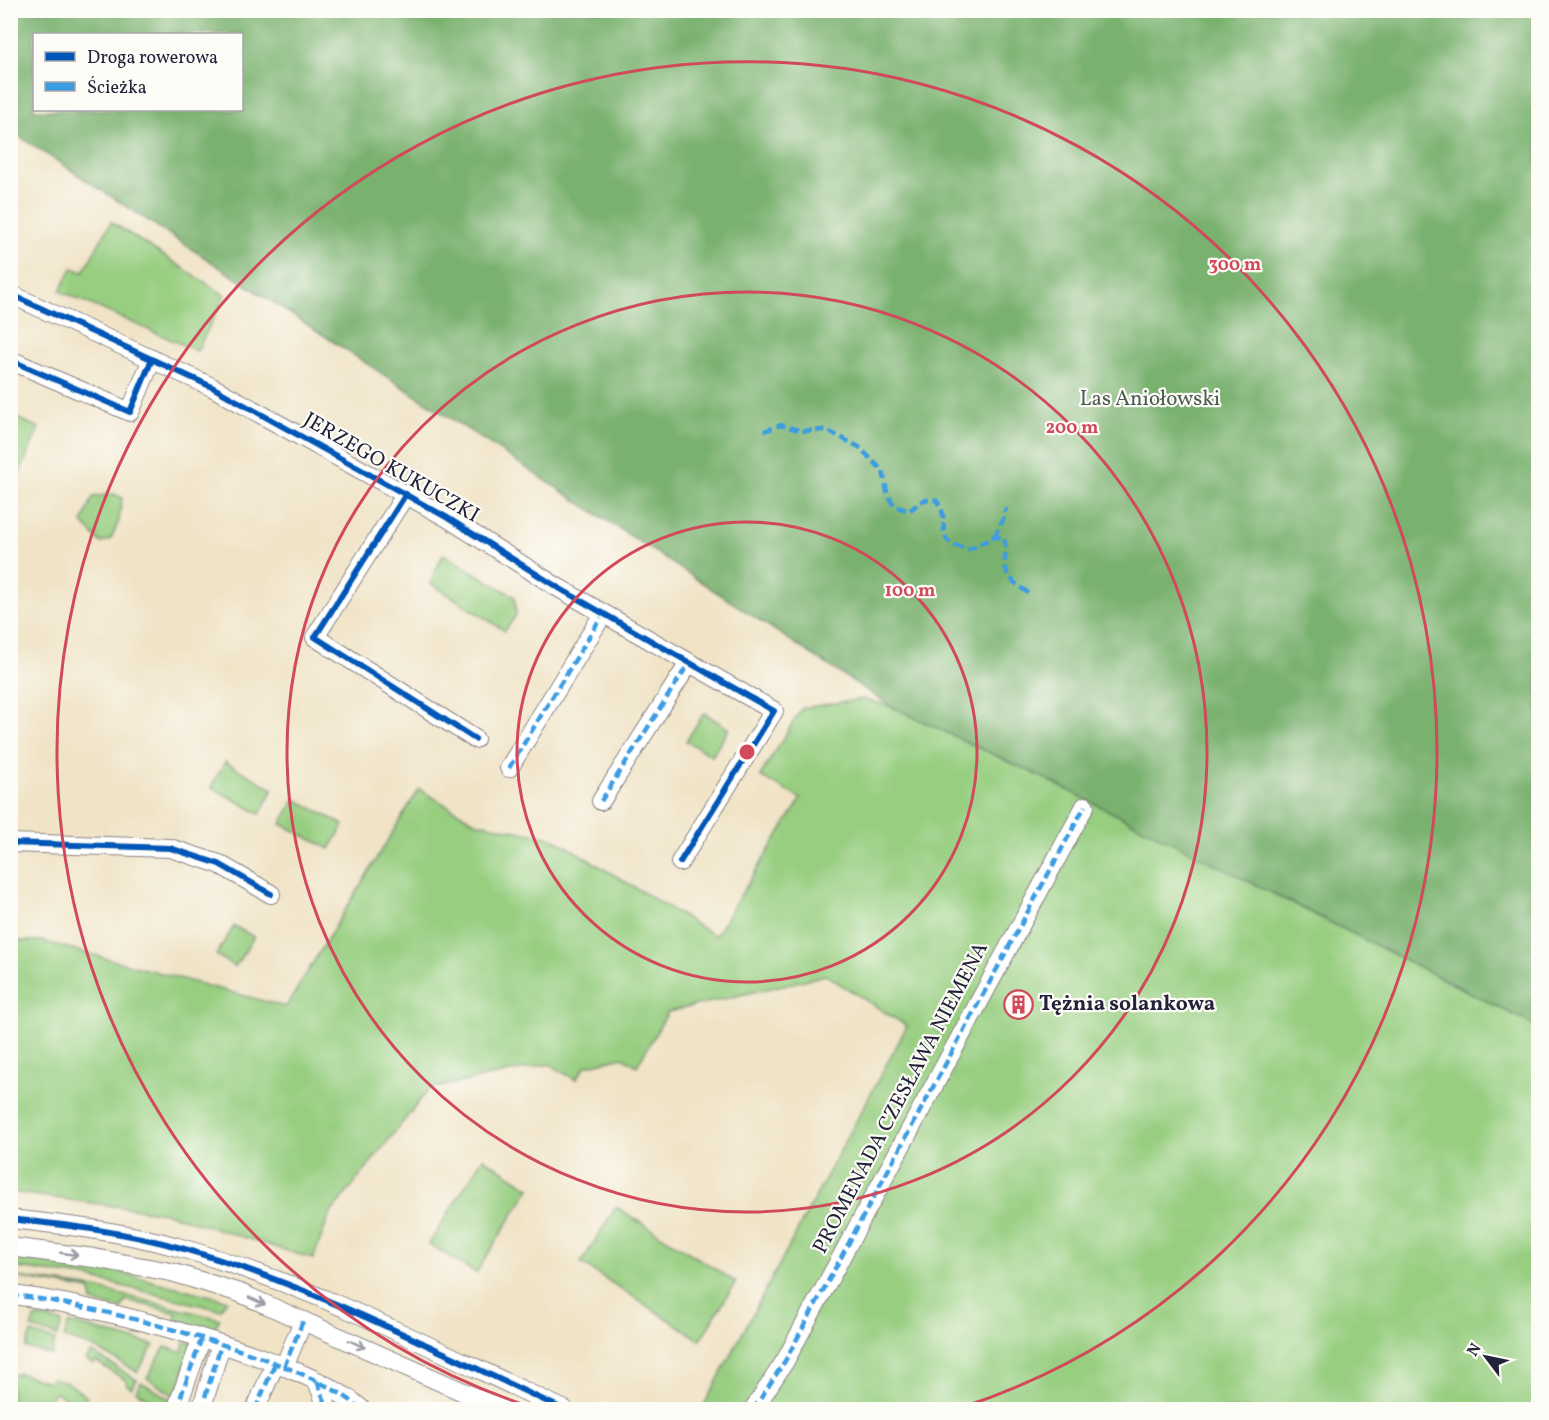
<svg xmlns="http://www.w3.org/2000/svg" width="1549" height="1420" viewBox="0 0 1549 1420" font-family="Vollkorn,serif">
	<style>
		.green { fill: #97ce80; stroke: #5c785e; stroke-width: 1.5 }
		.forest { fill: #79b16e; stroke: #4e6a54; stroke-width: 1.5; fill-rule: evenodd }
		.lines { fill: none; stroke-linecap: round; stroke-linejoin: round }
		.minor-casing { stroke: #898280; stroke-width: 20 }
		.minor { stroke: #fff; stroke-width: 18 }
		.quiet { stroke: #3c9ce2; stroke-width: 4.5; stroke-dasharray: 9 4.5; stroke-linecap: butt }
		.cycleway-casing { stroke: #fdfcf7; stroke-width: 10 }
		.cycleway { stroke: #0057b8; stroke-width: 6 }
		.oneway { stroke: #9c9ca7 }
		.ring { fill: none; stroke: #d1495b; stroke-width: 3 }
		.labels { text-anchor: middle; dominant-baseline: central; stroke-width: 4.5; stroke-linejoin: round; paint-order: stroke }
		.park-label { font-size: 21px; fill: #4b5e53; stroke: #fdfcf7 }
		.street-label { font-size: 21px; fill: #22223b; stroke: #fdfcf7 }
		.poi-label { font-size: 21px; font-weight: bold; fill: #22223b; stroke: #fdfcf7; text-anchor: start }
		.centre { fill: #d1495b; stroke: #fdfcf7; stroke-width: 3 }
		.ring-label { font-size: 18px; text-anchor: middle; font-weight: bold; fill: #d1495b; stroke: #fdfcf7; stroke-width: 4.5; stroke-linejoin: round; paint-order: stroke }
	</style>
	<rect width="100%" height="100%" fill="#fdfcf7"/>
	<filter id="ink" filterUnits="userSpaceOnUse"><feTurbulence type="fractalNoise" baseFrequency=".0167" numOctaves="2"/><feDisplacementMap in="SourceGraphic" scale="12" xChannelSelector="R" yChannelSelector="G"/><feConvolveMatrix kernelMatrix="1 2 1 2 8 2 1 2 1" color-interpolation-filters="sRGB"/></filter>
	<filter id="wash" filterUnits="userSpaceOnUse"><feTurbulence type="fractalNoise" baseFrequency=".008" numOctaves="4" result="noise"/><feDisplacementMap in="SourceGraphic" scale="24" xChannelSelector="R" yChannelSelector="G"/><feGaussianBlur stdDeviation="1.35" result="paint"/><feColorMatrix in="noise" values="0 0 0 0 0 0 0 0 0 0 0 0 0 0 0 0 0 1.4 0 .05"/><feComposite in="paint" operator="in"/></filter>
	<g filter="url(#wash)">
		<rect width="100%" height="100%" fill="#f0e3c6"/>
		<!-- green -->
		<g class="green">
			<polygon points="111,222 225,295 197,351 60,291 72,268 83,272"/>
			<polygon points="17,418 39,428 19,474 10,471 11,432"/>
			<polygon points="114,494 122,498 119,521 111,539 101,543 82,523 93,497"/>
			<polygon points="443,554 515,597 516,615 505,631 430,583"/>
			<polygon points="863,699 892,707 1046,779 1538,1027 1538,1409 713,1410 704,1405 907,1026 826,975 668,1012 637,1066 623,1057 585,1066 576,1080 549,1064 429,1089 330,1214 313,1259 166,1213 11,1192 11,941 42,941 286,1007 419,789 475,822 555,839 715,936 801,799 760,776 802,708"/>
			<polygon points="704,713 729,729 712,756 686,741"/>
			<polygon points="225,762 273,789 260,814 211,787"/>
			<polygon points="295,799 344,825 330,849 281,824"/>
			<polygon points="234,926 254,937 235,967 216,955"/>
			<polygon points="483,1158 530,1188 476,1273 429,1244"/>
			<polygon points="616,1207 736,1282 700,1340 581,1263"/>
			<polygon points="11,1257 113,1271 227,1300 220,1310 85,1277 11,1267"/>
			<polygon points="10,1276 95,1288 220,1319 210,1334 175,1322 176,1313 126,1300 121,1309 92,1302 90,1290"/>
			<polygon points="38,1317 62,1322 58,1336 31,1328 35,1318"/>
			<polygon points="68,1324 74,1324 154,1345 137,1372 93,1347 64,1338"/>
			<polygon points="31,1333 55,1340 52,1355 26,1348"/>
			<polygon points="184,1342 193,1343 175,1396 147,1378 165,1347 182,1352"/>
			<polygon points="90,1353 93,1353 137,1380 131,1388 126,1384 127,1381 95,1361 94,1364 86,1360"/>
			<polygon points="11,1373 17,1375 18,1373 49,1382 51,1378 67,1382 87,1397 82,1406 56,1393 37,1409 11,1409"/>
			<polygon points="141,1382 174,1401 169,1409 156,1409 158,1405 136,1391"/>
		</g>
		<!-- forest -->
		<path class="forest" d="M10,11H1538V1027L1046,779L892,707L11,131ZM34,34H242V110H34Z"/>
	</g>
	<g filter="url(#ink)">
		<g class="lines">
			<defs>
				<g id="minor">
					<polyline points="10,294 212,387 446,517 557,587 774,711 680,862"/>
					<polyline points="10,360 130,412 152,359"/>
					<polyline points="406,494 315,637 475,739"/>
					<polyline points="509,768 603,614"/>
					<polyline points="601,801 689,663"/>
					<polyline points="10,843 170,848 219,864 271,894"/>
					<path d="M10,1219C67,1225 126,1232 181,1248C314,1286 439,1352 565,1410"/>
					<polyline points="10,1247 94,1258 171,1272 240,1293 504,1410"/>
					<path d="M10,1295C83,1301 313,1360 362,1410"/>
					<polyline points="284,1367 303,1321"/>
					<polyline points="317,1381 328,1410"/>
					<polyline points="176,1410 201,1340"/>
					<polyline points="201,1410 221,1345"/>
					<polyline points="255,1410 275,1364"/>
					<polyline points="753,1410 785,1361 1085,806"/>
				</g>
			</defs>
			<!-- minor casing -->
			<use href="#minor" class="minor-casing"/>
			<!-- minor -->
			<use href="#minor" class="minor"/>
			<!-- quiet -->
			<g class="quiet">
				<path d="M764,431L781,425L802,431L826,430L859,447L883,471L887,492L894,506L909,511L923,500H936C955,523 927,543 970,549L994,537H1002C1010,547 1002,559 1006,570C1010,581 1021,588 1030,594"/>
				<polyline points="994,537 1003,520 1006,508"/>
				<polyline points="509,768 603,614"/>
				<polyline points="601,801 689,663"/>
				<path d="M10,1295C83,1301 313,1360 362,1410"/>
				<polyline points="284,1367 303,1321"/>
				<polyline points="317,1381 328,1410"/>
				<polyline points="176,1410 201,1340"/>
				<polyline points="201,1410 221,1345"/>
				<polyline points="255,1410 275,1364"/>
				<polyline points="753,1410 785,1361 1085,806"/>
			</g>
			<defs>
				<g id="cycleway">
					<polyline points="10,294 212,387 446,517 557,587 774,711 680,862"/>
					<polyline points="10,360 130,412 152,359"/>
					<polyline points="406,494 315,637 475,739"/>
					<polyline points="10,843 170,848 219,864 271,894"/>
					<path d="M10,1219C67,1225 126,1232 181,1248C314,1286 439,1352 565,1410"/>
				</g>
			</defs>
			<!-- cycleway casing -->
			<use href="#cycleway" class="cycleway-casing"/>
			<!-- cycleway -->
			<use href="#cycleway" class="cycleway"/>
		</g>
		<!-- one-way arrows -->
		<defs><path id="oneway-shaft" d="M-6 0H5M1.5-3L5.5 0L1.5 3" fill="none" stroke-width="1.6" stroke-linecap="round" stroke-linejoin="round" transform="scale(1.5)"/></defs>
		<g class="oneway">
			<use href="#oneway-shaft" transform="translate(69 1254) rotate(8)"/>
			<use href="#oneway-shaft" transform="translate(257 1301) rotate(24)"/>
			<use href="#oneway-shaft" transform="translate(357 1344) rotate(24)"/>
		</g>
	</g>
	<!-- distance rings -->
	<g class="ring">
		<circle cx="747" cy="752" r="230"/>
		<circle cx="747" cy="752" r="460"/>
		<path d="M534 1408A690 690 0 1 1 960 1408"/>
	</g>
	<!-- icons -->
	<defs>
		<symbol id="building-ring" viewBox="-11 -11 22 22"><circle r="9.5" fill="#fdfcf7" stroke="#d1495b" stroke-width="1.5"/><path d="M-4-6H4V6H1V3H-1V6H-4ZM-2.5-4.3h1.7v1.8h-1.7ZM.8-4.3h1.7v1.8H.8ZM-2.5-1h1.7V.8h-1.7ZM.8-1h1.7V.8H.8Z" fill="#d1495b"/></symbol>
	</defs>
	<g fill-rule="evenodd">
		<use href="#building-ring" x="1002" y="988" width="33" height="33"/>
	</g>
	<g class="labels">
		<!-- park labels -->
		<g class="park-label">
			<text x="1150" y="399">Las Aniołowski</text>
		</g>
		<!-- street labels -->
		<g class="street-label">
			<text transform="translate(391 468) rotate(30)">JERZEGO KUKUCZKI</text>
			<text transform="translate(901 1098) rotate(-62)">PROMENADA CZESŁAWA NIEMENA</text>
		</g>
		<!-- poi labels -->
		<g class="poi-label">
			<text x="1039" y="1004">Tężnia solankowa</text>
		</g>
	</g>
	<circle cx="747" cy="752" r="9" class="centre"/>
	<g class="ring-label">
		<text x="1235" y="270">300 m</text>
		<text x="1072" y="433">200 m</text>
		<text x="910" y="596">100 m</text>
	</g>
	<!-- margin -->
	<rect width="1549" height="1420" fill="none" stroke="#fdfcf7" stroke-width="36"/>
	<!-- legend -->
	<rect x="33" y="33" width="210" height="78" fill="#fdfcf7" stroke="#a5a5ac" stroke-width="1.5"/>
	<rect x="45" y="52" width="30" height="9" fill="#0057b8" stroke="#a5a5ac" stroke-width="1.5"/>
	<text x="87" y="63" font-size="18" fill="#22223b">Droga rowerowa</text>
	<rect x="45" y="82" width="30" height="9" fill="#3c9ce2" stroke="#a5a5ac" stroke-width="1.5"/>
	<text x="87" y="93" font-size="18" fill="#22223b">Ścieżka</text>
	<!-- north arrow -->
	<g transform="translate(1486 1357) rotate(302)" stroke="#fdfcf7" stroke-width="4.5" paint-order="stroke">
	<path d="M0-4.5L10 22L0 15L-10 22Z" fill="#22223b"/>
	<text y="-9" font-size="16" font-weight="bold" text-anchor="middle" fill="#22223b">N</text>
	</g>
</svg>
